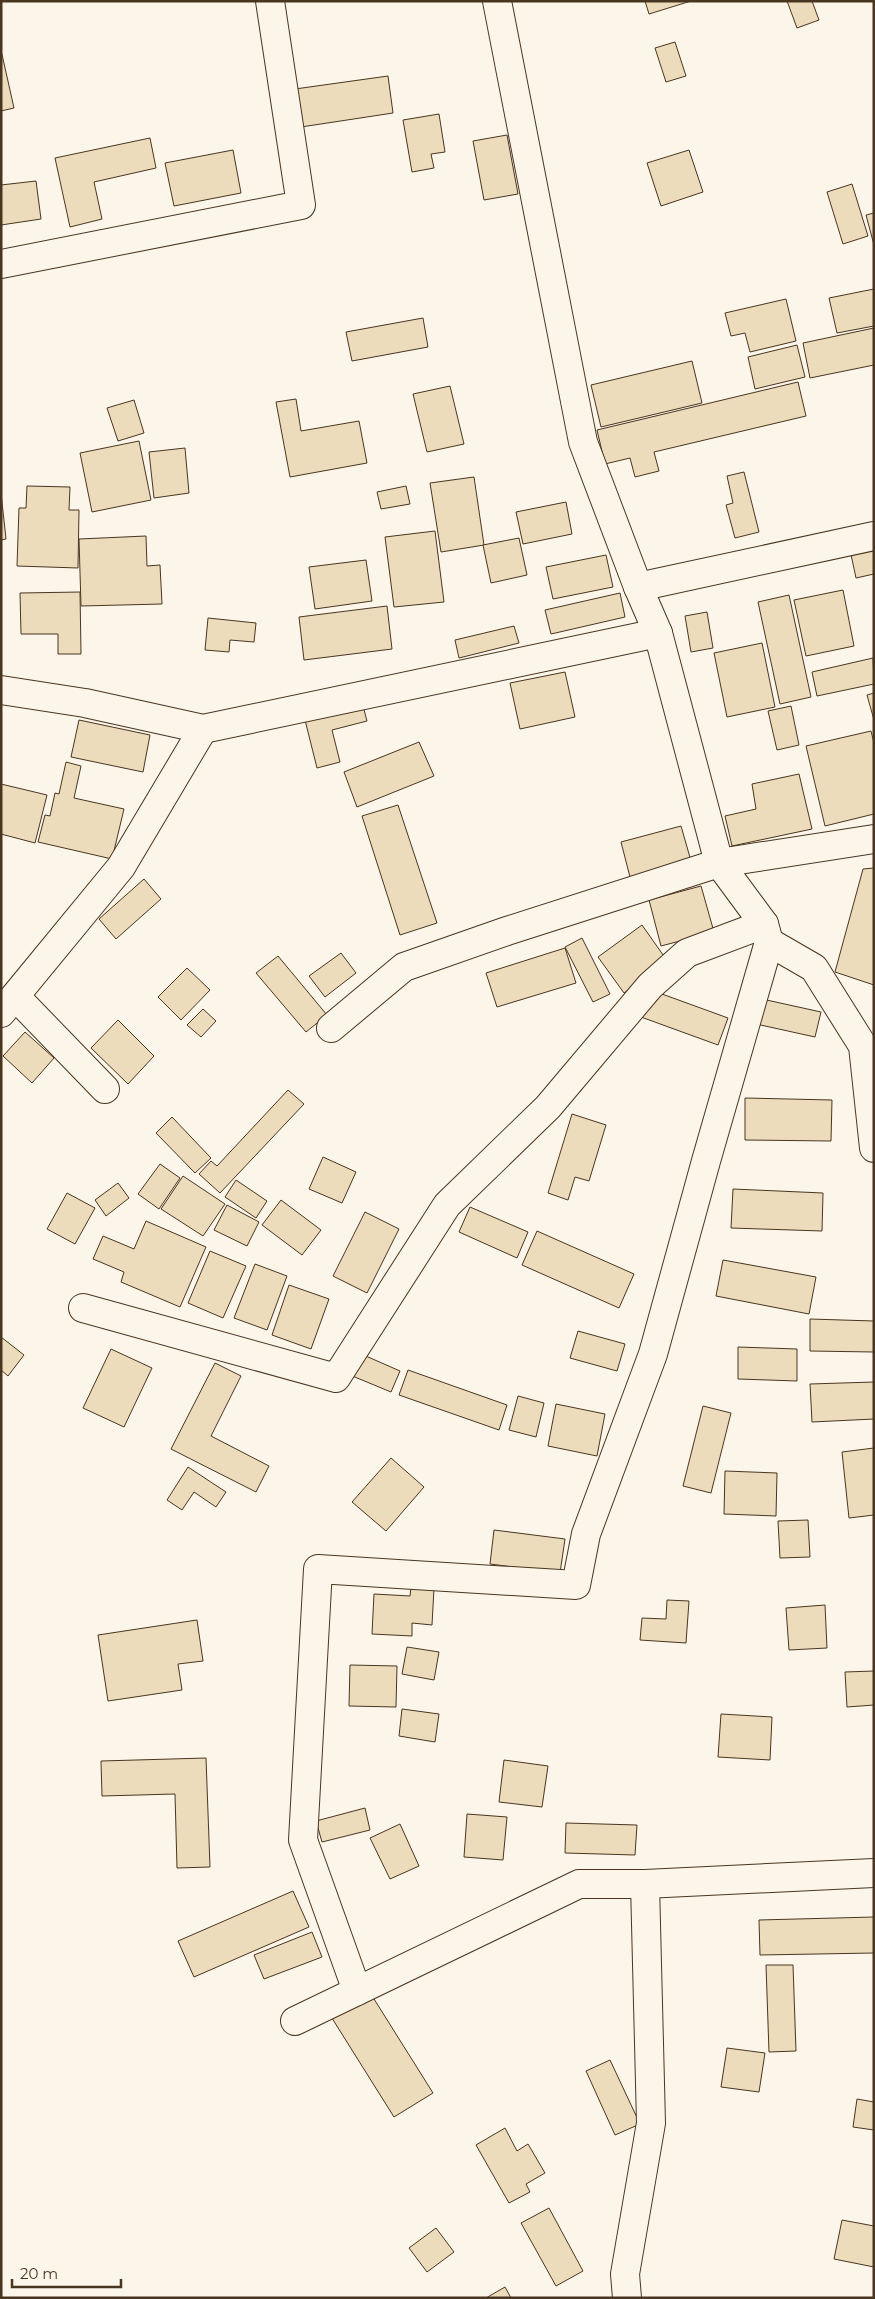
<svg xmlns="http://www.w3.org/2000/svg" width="875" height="2299" viewBox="0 0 875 2299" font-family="Montserrat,sans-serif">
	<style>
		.building { fill: #ecdcbc; stroke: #4a3520 }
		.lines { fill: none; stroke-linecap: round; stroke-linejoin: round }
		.minor-casing { stroke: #4a3520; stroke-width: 30 }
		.minor { stroke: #fbf6e9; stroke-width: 28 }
	</style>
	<rect width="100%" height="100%" fill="#fbf6e9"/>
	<!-- building -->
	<g class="building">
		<polygon points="645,1 691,1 649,14"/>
		<polygon points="787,1 812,1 819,20 797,28"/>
		<polygon points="675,42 686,76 666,82 655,48"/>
		<polygon points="1,50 14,108 1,111"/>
		<polygon points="388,76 393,113 301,127 295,89"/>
		<polygon points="439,114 445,152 431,154 434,168 412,172 403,120"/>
		<polygon points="507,135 518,194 484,200 473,141"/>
		<polygon points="150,138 156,168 94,182 102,219 70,227 55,158"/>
		<polygon points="233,150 241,193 174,206 165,163"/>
		<polygon points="689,150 703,192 661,206 647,163"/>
		<polygon points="36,181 41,219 1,225 1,185"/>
		<polygon points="852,184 868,236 843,244 827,192"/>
		<polygon points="874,213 874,245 866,215"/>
		<polygon points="874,289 874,326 837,333 829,298"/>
		<polygon points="786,299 796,341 750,352 745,333 731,336 725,313"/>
		<polygon points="423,318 428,347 352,361 346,332"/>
		<polygon points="874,328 874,365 810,378 803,343"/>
		<polygon points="797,345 805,377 755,389 748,357"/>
		<polygon points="692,361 702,403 601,427 591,385"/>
		<polygon points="798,382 806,416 654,452 659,471 635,477 630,458 605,464 597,430"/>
		<polygon points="450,386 464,444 427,452 413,394"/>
		<polygon points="296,399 301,431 359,421 367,463 290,477 276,402"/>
		<polygon points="134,400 144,433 118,441 107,408"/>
		<polygon points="139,441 151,500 92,512 80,453"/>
		<polygon points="185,448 189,493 154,498 149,452"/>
		<polygon points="744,472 759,532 735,538 726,505 733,503 727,476"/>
		<polygon points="474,477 484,545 441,552 430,483"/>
		<polygon points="27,486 70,487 69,510 79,510 78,568 17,566 19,508 26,508"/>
		<polygon points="406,486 410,504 381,509 377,492"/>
		<polygon points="1,493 6,539 1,540"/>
		<polygon points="566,502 572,534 523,544 516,512"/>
		<polygon points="435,531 444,602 394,607 385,537"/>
		<polygon points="146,536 147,566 160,565 162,604 81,606 79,539"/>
		<polygon points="519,538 527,575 491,583 483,545"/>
		<polygon points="874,546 874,574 856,578 850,550"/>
		<polygon points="606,555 613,587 553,599 546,567"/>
		<polygon points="366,560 372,601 315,609 309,567"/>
		<polygon points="843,590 854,646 806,656 794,600"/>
		<polygon points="80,592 81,654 58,654 58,634 21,634 20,593"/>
		<polygon points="620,593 625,617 551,634 545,610"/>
		<polygon points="789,595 811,697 780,704 758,602"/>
		<polygon points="387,606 392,649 304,660 299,617"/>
		<polygon points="707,612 713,648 691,652 685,616"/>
		<polygon points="208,618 256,623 254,642 230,640 229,652 205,650"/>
		<polygon points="514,626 519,643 459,658 455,640"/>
		<polygon points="762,643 775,707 727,717 714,653"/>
		<polygon points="873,658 874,684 817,696 812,672"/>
		<polygon points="565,672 575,717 520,729 510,683"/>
		<polygon points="874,693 874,720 867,695"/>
		<polygon points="363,706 367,721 332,730 340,762 317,768 305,720"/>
		<polygon points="791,706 799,745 777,750 768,711"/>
		<polygon points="79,720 150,735 143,772 71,757"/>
		<polygon points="871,731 874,743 874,814 825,826 806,746"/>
		<polygon points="419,742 434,776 357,807 344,772"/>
		<polygon points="66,762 81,766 74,798 124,809 112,859 38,842 45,815 50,816 55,793 59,794"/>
		<polygon points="799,774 812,829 732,846 725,816 756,809 752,784"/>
		<polygon points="1,784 47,795 35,843 1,834"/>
		<polygon points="398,805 437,923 400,935 362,816"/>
		<polygon points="681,826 691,861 630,877 621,842"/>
		<polygon points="874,868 874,985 835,972 863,869"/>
		<polygon points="144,879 161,899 116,939 99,919"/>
		<polygon points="701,886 714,932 661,946 649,900"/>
		<polygon points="642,925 668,962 624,993 598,957"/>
		<polygon points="582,938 610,994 593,1002 565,947"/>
		<polygon points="565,948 576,983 497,1007 486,973"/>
		<polygon points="341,953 356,973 325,997 309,976"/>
		<polygon points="278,956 327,1015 306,1032 256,973"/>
		<polygon points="187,968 210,990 181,1020 158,997"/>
		<polygon points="651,990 728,1018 718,1045 641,1017"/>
		<polygon points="762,999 821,1012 815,1037 756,1024"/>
		<polygon points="203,1009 216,1021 201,1037 187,1025"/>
		<polygon points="118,1020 154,1056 128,1084 91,1048"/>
		<polygon points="25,1032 54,1058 32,1083 3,1056"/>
		<polygon points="288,1090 304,1104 220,1193 199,1174 211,1161 217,1166"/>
		<polygon points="745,1098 832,1100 831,1141 745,1140"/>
		<polygon points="572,1114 606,1125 589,1181 575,1177 568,1200 548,1193"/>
		<polygon points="172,1117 211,1158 195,1173 156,1133"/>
		<polygon points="323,1157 356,1172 342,1203 309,1189"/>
		<polygon points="160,1164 180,1178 159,1209 138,1194"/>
		<polygon points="183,1176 225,1204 203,1236 161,1209"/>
		<polygon points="236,1180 267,1201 256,1218 225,1197"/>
		<polygon points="118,1183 129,1198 106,1216 95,1200"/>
		<polygon points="733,1189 823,1193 822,1231 731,1228"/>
		<polygon points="67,1193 95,1208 75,1244 47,1229"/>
		<polygon points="281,1200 321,1230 302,1255 262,1225"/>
		<polygon points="227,1205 259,1222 247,1246 214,1230"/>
		<polygon points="470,1207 528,1232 517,1258 459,1232"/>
		<polygon points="365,1212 399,1229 367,1293 333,1276"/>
		<polygon points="146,1221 206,1247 180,1307 121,1282 124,1272 93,1259 103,1236 134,1249"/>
		<polygon points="537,1231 634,1274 619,1308 522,1265"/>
		<polygon points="210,1251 246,1266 223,1318 188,1303"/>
		<polygon points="723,1260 816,1277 809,1314 716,1296"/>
		<polygon points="255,1264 287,1276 267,1330 234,1318"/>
		<polygon points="289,1285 329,1299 311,1349 272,1335"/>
		<polygon points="810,1319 874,1321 874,1352 810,1351"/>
		<polygon points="578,1331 625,1344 617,1371 570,1358"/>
		<polygon points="1,1337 24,1355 8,1376 1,1370"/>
		<polygon points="738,1347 797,1349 797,1381 738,1379"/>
		<polygon points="111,1349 152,1368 124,1427 83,1408"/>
		<polygon points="359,1353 400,1371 391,1392 350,1375"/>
		<polygon points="215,1363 241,1376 211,1436 269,1466 256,1492 171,1449"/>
		<polygon points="408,1370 507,1405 499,1430 399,1395"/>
		<polygon points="874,1382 874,1419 812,1422 810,1384"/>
		<polygon points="518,1396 544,1403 536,1437 509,1430"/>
		<polygon points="556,1404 605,1414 597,1456 548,1446"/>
		<polygon points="703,1406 731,1413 711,1493 683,1486"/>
		<polygon points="874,1448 874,1515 849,1518 842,1452"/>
		<polygon points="391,1458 424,1487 386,1531 352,1502"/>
		<polygon points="188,1467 226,1492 216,1507 194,1492 182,1510 167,1500"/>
		<polygon points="725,1471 777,1473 776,1516 724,1514"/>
		<polygon points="808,1520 810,1557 780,1558 778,1521"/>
		<polygon points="494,1530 565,1539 560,1573 490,1564"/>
		<polygon points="411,1587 434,1588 432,1625 412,1623 412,1636 372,1634 374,1594 410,1596"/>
		<polygon points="667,1600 689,1601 686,1643 640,1640 642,1618 666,1619"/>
		<polygon points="825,1605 827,1648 789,1650 786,1608"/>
		<polygon points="197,1620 203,1661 178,1664 182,1690 108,1701 98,1635"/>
		<polygon points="407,1647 439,1652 434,1680 402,1674"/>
		<polygon points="350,1665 397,1666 396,1707 349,1706"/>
		<polygon points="874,1671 874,1705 847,1707 845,1672"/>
		<polygon points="402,1709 439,1714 435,1742 399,1736"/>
		<polygon points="721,1714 772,1717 770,1760 718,1757"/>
		<polygon points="206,1758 210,1867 177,1868 175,1794 102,1796 101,1761"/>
		<polygon points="504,1760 548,1766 542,1807 499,1802"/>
		<polygon points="365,1808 370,1830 322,1842 316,1821"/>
		<polygon points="467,1814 507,1817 503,1860 464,1857"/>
		<polygon points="566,1823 637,1825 635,1855 565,1853"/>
		<polygon points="400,1824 419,1866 390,1879 370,1838"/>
		<polygon points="293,1891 309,1927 194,1977 178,1941"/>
		<polygon points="874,1917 874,1953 760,1955 759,1920"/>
		<polygon points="312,1932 322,1957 264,1979 254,1955"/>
		<polygon points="766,1965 793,1965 796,2051 769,2052"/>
		<polygon points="369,1991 433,2093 394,2117 330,2015"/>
		<polygon points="727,2048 765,2053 759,2092 721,2087"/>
		<polygon points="610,2060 640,2124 615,2135 586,2071"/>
		<polygon points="857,2099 874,2102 874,2130 853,2127"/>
		<polygon points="505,2128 517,2151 528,2144 545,2173 526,2184 530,2192 509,2203 476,2145"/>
		<polygon points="549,2208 583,2271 556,2286 521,2223"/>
		<polygon points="842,2220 874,2226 874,2267 834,2259"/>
		<polygon points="436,2228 454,2252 427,2272 409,2248"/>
		<polygon points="505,2287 511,2298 486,2298"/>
	</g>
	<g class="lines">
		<defs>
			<g id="minor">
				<polyline points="497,1 583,442 638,587 658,633 719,863 764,924 769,942 814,968 863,1046 874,1148"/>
				<polyline points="1,264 301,205 270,1"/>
				<polyline points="638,587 874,536"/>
				<polyline points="1,690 85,703 203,729 658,633"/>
				<polyline points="16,997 105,1089"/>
				<polyline points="1,1013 121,867 203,729"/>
				<polyline points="331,1028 404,967 507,931 719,863 874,839"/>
				<polyline points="83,1308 336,1378 447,1205 548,1107 650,986 687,953 764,924"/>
				<polyline points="357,1991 303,1840 318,1569 576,1585 586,1534 653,1354 706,1161 769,942"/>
				<polyline points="295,2021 579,1884 645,1884 874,1873"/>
				<polyline points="627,2298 625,2274 651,2123 645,1884"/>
			</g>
		</defs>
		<!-- minor casing -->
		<use href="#minor" class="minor-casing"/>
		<!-- minor -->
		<use href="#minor" class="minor"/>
	</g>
	<!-- border -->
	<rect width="875" height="2299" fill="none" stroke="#4a3520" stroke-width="5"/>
	<!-- scale -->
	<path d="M12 2279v8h109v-8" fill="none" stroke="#4a3520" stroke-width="2.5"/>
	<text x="20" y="2279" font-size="15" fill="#4a3520" stroke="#fbf6e9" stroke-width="4" paint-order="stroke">20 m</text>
</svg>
